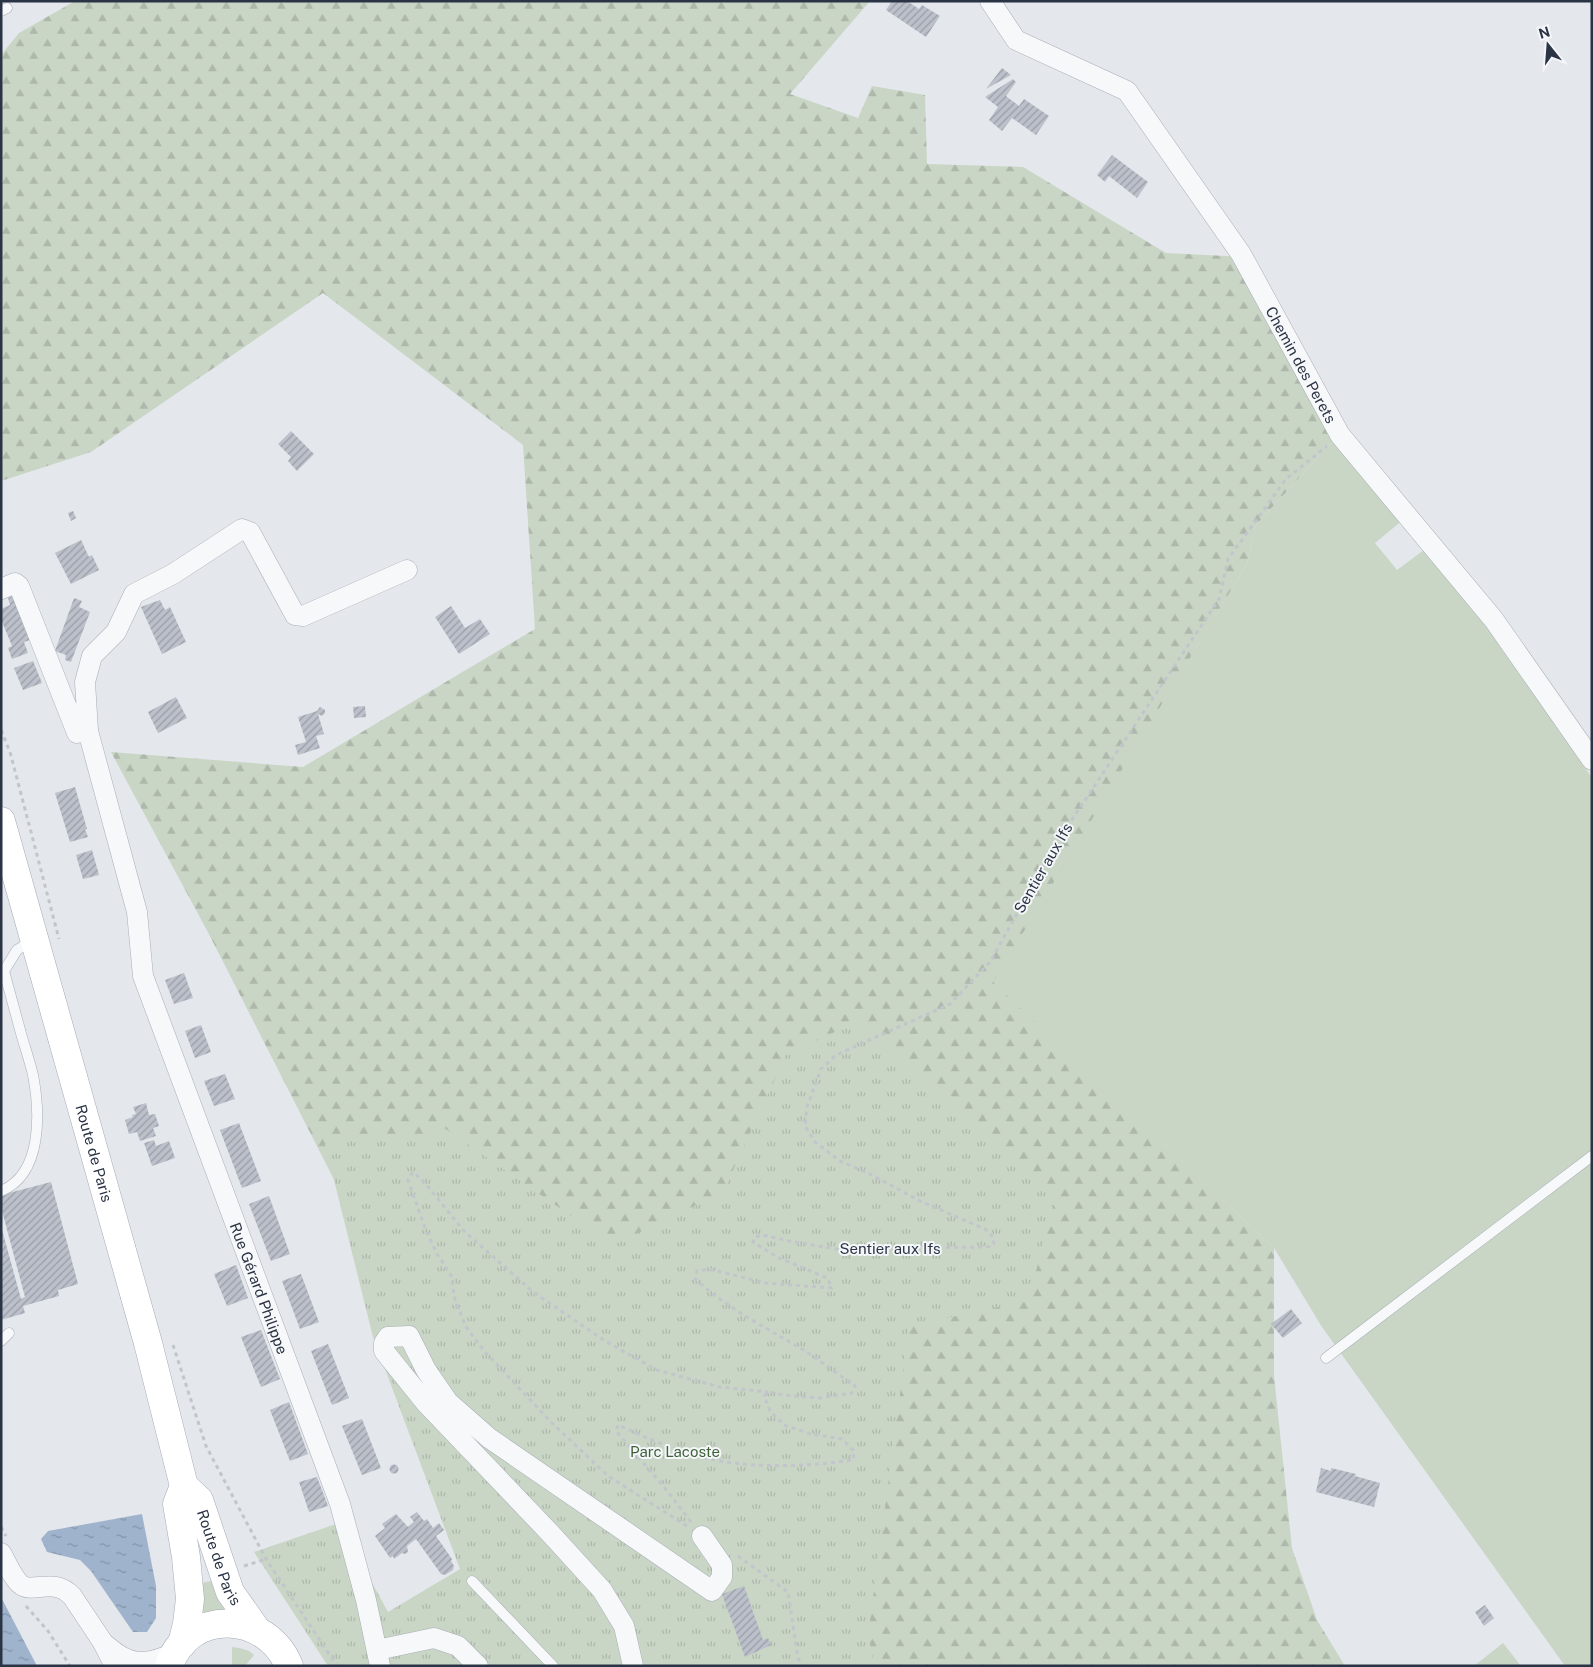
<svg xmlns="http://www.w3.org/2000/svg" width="1593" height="1667" viewBox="0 0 1593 1667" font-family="'Public Sans',sans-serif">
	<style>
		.green { fill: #c9d6c5 }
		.forest { fill: url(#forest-firs) }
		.park { fill: url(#park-tufts) }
		.water { fill: url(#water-ripples) }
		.building { fill: url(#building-hatch) }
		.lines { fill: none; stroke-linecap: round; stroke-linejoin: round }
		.service-casing { stroke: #a9aeb7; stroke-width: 11 }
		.minor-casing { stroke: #a9aeb7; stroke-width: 21 }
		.primary-casing { stroke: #a3abb8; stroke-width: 29 }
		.path { stroke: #c2c5cb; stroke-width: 3; stroke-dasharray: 4 4; stroke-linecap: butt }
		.service { stroke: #f7f8fa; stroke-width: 10 }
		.minor { stroke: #f7f8fa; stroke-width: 20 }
		.primary { stroke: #fff; stroke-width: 28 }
		.labels { text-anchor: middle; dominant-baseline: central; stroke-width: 4; stroke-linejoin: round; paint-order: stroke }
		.street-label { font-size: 15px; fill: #2b3445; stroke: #f4f6f9 }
		.park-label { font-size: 15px; fill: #3f6138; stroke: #f4f6f9 }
	</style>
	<defs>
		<pattern id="forest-firs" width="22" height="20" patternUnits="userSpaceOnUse" patternTransform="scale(1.25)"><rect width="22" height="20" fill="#c9d6c5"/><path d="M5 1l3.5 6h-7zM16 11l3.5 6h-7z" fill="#adb8ab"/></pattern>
		<pattern id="park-tufts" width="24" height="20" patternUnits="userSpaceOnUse" patternTransform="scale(1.25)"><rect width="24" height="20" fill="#c9d6c5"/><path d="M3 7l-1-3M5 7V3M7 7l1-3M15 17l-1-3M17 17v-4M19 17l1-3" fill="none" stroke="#adb8ab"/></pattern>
		<pattern id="water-ripples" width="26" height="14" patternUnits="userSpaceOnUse" patternTransform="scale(1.25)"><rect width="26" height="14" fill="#9fb4cc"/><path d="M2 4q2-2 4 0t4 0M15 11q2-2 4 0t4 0" fill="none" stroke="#8293a7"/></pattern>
		<pattern id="building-hatch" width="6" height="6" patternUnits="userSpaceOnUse" patternTransform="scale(1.25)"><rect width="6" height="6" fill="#bbc0ca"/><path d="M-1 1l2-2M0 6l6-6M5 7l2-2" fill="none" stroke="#989da6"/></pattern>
	</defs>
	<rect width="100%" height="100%" fill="#e4e7ec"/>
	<!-- green -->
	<g class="green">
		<polygon points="1340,433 1404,519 1375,543 1397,570 1428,547 1495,631 1592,778 1592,1666 1565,1666 1322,1327 1274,1248 992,982 1247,564 1256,525"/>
		<polygon points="217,1580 234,1611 197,1618 196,1584"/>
		<polygon points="1503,1643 1521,1666 1474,1666"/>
		<path d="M232,1647C240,1648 248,1649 254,1655L245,1666H232Z"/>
	</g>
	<!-- forest -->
	<polygon class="forest" points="75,1 870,1 790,94 858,118 872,86 925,95 927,164 1023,167 1166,253 1246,257 1340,433 1256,525 1247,564 993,982 1274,1248 1274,1376 1292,1548 1317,1620 1345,1666 790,1666 479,1464 211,938 111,752 303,767 535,629 523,445 323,293 91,452 1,481 1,55 19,33"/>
	<!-- park -->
	<polygon class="park" points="858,1021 1056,1197 1028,1301 909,1326 868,1636 875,1666 328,1666 254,1552 339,1523 388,1612 460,1569 373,1337 323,1136 372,1140 436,1134 436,1154 437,1123 613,1245 723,1192 786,1055"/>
	<!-- water -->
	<g class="water">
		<polygon points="142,1514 156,1586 156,1618 147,1632 133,1632 91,1571 80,1560 47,1552 41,1539 48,1531"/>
		<polygon points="1,1597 37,1666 1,1666"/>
	</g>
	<!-- building -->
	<g class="building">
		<polygon points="892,1 907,1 919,9 922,5 940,16 926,37 886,10"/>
		<polygon points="1002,68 1011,75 986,89"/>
		<polygon points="1013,79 1016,82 1006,96 1019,106 1024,99 1049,116 1036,135 1012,118 1002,131 989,120 998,107 985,97"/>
		<polygon points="1112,155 1148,182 1137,198 1109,176 1105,182 1097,175"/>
		<polygon points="291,431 314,454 297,471 288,461 291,457 278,444"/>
		<polygon points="73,511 76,518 71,521 68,513"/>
		<polygon points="81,540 89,557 92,555 99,570 71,584 55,553"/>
		<polygon points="14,595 33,639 24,642 28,653 12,659 8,648 12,646 1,619 1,609 10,605 8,598"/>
		<polygon points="74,598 82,601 79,607 90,612 71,662 65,660 66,655 55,651"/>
		<polygon points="160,600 165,610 170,607 186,642 162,654 141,607"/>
		<polygon points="451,606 465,628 480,619 490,634 459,654 435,617"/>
		<polygon points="33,661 42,683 23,690 14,668"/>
		<polygon points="176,697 187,718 158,733 148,712"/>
		<polygon points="365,706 366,717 354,718 353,707"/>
		<polygon points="320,707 325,710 325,713 322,716 318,714 324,734 316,736 320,748 298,755 295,745 306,742 298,717 317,711"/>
		<polygon points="75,787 87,829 85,829 88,837 70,842 55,793"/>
		<polygon points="92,850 99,875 83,879 76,855"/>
		<polygon points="184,973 193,998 174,1004 165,980"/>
		<polygon points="201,1025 211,1052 195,1058 185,1031"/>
		<polygon points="225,1074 235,1099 214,1106 204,1081"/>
		<polygon points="146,1103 149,1115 155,1114 159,1126 153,1128 156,1136 140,1141 137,1132 129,1134 125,1120 133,1117 132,1115 136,1114 133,1107"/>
		<polygon points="239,1123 261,1181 242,1188 220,1130"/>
		<polygon points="154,1140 156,1146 169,1141 175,1158 152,1166 144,1143"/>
		<polygon points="51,1182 78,1284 58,1290 59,1296 23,1306 25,1313 1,1320 1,1226 21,1299 25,1297 1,1207 1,1195"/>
		<polygon points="269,1196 290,1254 271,1261 249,1204"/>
		<polygon points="236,1265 248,1298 227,1306 214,1274"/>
		<polygon points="301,1274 319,1322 300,1329 282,1281"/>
		<polygon points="1291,1309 1302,1323 1283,1338 1271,1324"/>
		<polygon points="261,1330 280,1379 261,1387 241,1337"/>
		<polygon points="328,1344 349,1398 332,1405 311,1351"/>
		<polygon points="289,1402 308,1454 290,1461 270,1410"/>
		<polygon points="362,1419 381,1468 362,1475 342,1426"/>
		<circle cx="394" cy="1469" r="4.5"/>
		<polygon points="1321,1468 1331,1471 1331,1468 1356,1474 1355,1476 1380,1483 1374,1507 1316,1492"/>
		<polygon points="317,1477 328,1506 309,1512 299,1482"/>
		<polygon points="417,1512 424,1521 427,1519 433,1528 439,1523 444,1530 436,1536 452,1559 451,1561 454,1566 453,1570 445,1575 441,1574 416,1539 407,1546 408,1552 405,1554 402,1553 394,1559 393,1556 390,1558 375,1536 385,1528 382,1524 396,1514 408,1527 414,1522 410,1517"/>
		<polygon points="744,1586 763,1640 768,1638 771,1645 745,1657 722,1594"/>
		<polygon points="1485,1605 1494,1618 1484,1626 1475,1612"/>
	</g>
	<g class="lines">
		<defs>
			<g id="service">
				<polyline points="1,11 7,8"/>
				<path d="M1,1191C43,1174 40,1112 33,1075C29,1058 23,1042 19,1026C14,1008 9,989 4,971L17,950L33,940"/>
				<polyline points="1,1341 9,1333"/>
				<polyline points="1326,1358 1592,1156"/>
				<polyline points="472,1581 553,1666"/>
			</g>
			<g id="minor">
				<path id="s1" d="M990,1L1016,40L1127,91L1241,254L1340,435L1494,620L1592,760"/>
				<polyline points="1,589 15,583 19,586 77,733 88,731 85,682 92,656 116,632 134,594 173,574 242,529 250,532 295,615 303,616 407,570"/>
				<path id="s2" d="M88,731L137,912L143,976L340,1504L366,1600L380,1666"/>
				<path d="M1,1553C7,1563 12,1577 20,1584C32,1595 53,1576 72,1596L102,1641L115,1666"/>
				<path d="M106,1645C130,1667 147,1666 176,1652"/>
				<polyline points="377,1650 434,1638 458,1646 478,1666"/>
				<polyline points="633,1666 624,1626 602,1590 550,1533 425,1402 384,1351 384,1343 388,1337 409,1336 426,1370 448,1402 489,1438 712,1591 722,1577 722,1565 702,1536"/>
			</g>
			<g id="primary">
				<path id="s3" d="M1,821L148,1343L184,1486L199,1500L230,1592L256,1629"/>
				<polyline points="182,1644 187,1624 190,1599 186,1557 177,1504 184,1486"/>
				<path d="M169,1666C188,1608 267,1611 289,1666"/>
			</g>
		</defs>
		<!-- service casing -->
		<use href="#service" class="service-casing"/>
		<!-- minor casing -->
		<use href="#minor" class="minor-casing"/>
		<!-- primary casing -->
		<use href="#primary" class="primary-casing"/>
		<!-- path -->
		<g class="path">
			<polyline points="1,730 10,752 59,939"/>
			<polyline points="173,1345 206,1446 266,1559 337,1666"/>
			<path d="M691,1522L664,1487L616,1431L618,1425C645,1437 673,1450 701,1457C749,1469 804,1467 853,1460L854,1451L842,1439L811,1434L784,1425L770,1411L764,1396L770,1392L783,1395L819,1398L852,1393L855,1386L807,1352L745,1316L714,1295L695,1279L697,1271L710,1269L765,1283L832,1288L827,1278L777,1257L753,1242L755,1237L763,1235L789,1241L848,1251L906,1248L988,1247L994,1244L993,1237L985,1229L920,1201L870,1174L840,1161L815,1142L805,1126L807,1107L821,1069L836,1055L950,1004L990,962L1059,839L1219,599L1228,559L1286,479L1327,446"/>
			<polyline points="687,1526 608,1476 552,1423 485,1352 466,1327 455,1300 451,1275 437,1254 425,1228 408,1180 413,1172 425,1183 464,1231 532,1291 605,1341 657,1370 720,1387 768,1392"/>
			<polyline points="1,1527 6,1536"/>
			<polyline points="738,1556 788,1592 798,1658 802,1666"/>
			<polyline points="244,1566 266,1559"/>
			<polyline points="26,1606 48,1631 70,1666"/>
		</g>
		<!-- service -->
		<use href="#service" class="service"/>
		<!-- minor -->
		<use href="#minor" class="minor"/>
		<!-- primary -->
		<use href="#primary" class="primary"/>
	</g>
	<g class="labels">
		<!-- street labels -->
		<g class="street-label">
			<text stroke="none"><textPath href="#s1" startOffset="494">Chemin des Perets</textPath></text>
			<text transform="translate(1043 868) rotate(-60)">Sentier aux Ifs</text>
			<text stroke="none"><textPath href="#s3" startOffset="345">Route de Paris</textPath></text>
			<text x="890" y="1248">Sentier aux Ifs</text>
			<text stroke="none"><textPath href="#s2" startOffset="585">Rue Gérard Philippe</textPath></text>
			<text stroke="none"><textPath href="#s3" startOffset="771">Route de Paris</textPath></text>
		</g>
		<!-- park labels -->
		<g class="park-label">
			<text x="675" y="1451">Parc Lacoste</text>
		</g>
	</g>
	<!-- border -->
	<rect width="1593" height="1667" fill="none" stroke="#2b3445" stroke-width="5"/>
	<!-- north arrow -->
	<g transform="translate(1548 45) rotate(343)" stroke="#f4f6f9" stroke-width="4" paint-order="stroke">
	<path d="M0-4L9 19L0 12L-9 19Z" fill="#2b3445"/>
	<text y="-8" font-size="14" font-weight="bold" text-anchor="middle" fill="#2b3445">N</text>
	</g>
</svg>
